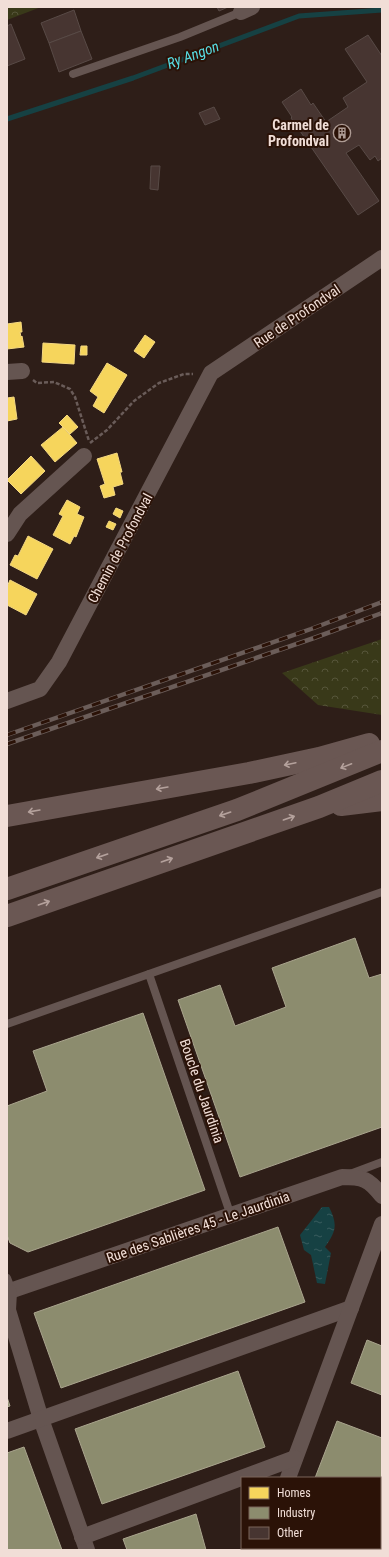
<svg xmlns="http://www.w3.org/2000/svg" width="389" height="1557" viewBox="0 0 389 1557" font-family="'Roboto Condensed',sans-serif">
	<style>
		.forest { fill: url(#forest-crowns) }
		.water { fill: url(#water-ripples) }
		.homes { fill: #f6d55c; stroke: #f4d881 }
		.industry { fill: #8c8c6e; stroke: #aaa58e }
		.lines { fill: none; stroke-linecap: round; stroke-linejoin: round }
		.stream { stroke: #164143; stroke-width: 5 }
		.building { fill: #473531; stroke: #584a46 }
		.path { stroke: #6a5c59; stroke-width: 2.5; stroke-dasharray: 4 2; stroke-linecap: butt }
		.service { stroke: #655551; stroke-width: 8 }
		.minor { stroke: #655551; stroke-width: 16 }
		.trunk { stroke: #6a5753; stroke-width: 22 }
		.rail-casing { stroke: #6b5d59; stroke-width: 4.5 }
		.rail { stroke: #2b1207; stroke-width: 3; stroke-dasharray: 9; stroke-linecap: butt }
		.oneway { stroke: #b4a19c }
		.labels { text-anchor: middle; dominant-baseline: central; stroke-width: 4; stroke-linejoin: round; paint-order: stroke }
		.poi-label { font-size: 14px; font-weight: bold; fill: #f1ded7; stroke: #2b1207; text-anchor: end }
		.street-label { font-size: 14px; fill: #f1ded7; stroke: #2b1207 }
		.water-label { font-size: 15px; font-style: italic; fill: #57dce2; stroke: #2b1207 }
	</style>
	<defs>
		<pattern id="forest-crowns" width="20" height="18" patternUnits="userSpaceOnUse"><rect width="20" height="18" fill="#393919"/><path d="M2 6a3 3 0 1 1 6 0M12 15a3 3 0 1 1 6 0" fill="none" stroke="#56553a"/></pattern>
		<pattern id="water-ripples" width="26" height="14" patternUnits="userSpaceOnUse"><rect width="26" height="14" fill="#164143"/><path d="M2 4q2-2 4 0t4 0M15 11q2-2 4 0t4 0" fill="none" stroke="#385c5d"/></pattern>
	</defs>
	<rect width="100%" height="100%" fill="#2e1e18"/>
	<!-- forest -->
	<g class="forest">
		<polygon points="7,7 41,7 7,20"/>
		<polygon points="382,639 382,715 318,705 282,673"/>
	</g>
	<!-- water -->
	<path class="water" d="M322,1207H329C338,1225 336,1231 325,1247L331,1253L325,1284L317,1283L311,1255L304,1250L300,1235Z"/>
	<!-- homes -->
	<g class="homes">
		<polygon points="21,322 22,332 20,332 21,337 22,336 24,347 7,349 7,324"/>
		<polygon points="145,335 155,342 144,358 134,351"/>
		<polygon points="43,343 75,345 74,364 42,362"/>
		<polygon points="81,346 87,346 87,355 80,355"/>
		<polygon points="107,363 127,375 104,413 93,406 98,397 90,391"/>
		<polygon points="14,397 17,419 7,421 7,398"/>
		<polygon points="67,415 78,427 70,434 59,423"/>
		<polygon points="63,427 77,443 55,462 41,445"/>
		<polygon points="117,453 122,472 120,472 123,484 113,487 115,495 104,498 100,486 105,484 97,459"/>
		<polygon points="31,456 45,471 21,494 7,480"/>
		<polygon points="67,500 80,507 77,514 84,517 76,537 74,536 70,544 53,535 63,516 59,514"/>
		<polygon points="116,508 123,511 120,518 113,514"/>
		<polygon points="109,521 116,524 113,530 106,527"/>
		<polygon points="28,536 53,549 37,579 10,565 15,555 18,556"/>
		<polygon points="10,580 37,594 26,615 7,605 7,587"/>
	</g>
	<!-- industry -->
	<g class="industry">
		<polygon points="355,938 369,978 382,974 382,1127 240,1177 178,1000 220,985 235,1026 286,1007 272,968"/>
		<polygon points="143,1013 205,1190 28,1252 10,1243 7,1235 7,1106 47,1091 33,1051"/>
		<polygon points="278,1227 305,1302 61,1388 34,1313"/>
		<polygon points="367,1340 382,1346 382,1395 351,1383"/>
		<polygon points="238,1371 265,1447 102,1504 75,1429"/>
		<polygon points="7,1397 10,1406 7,1407"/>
		<polygon points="337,1421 382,1438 382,1550 334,1550 335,1548 380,1548 380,1478 315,1478"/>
		<polygon points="24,1447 62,1550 7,1550 7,1453"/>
		<polygon points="196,1514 206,1550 127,1550 123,1539"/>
	</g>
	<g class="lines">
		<!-- stream -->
		<polyline class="stream" points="7,119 133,78 299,16 382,10"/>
	</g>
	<!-- building -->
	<g class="building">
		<polygon points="217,7 228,7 219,11"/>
		<polygon points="74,10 81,31 49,43 41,23"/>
		<polygon points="11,24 25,59 7,66 7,26"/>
		<polygon points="81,31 92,59 59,72 49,43"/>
		<polygon points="368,35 382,56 382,158 378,161 375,156 370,160 359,145 346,153 379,201 358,215 291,118 292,117 282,102 301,89 311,105 313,103 326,122 348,107 343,98 367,82 345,49"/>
		<polygon points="214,107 220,119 205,125 199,113"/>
		<polygon points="151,166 160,166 158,190 150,189"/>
	</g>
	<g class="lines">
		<!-- path -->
		<g class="path">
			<polyline points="33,380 37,383 54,382 70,389 75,397 89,441"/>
			<polyline points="90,443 107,430 134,401 159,383 184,374 193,374"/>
		</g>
		<!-- service -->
		<g class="service">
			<polyline points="73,74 180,37 241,12"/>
			<polyline points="149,974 382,892"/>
			<polyline points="7,1024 149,974 231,1216"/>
			<polyline points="350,1174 382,1162"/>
			<polyline points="7,1278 12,1291"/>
		</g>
		<!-- minor -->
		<g class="minor">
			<polyline points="241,12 252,7"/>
			<polyline points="7,372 22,371"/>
			<polyline points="7,534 20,514 84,456"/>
			<polyline points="7,701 40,689 59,662 211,373 382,258"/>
			<path d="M7,1292L342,1177C363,1177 369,1179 382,1196"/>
			<polyline points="9,1292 8,1310 41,1419 87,1550"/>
			<polyline points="7,1431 351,1308"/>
			<polyline points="288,1478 382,1224"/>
			<polyline points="82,1537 295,1458"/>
			<polyline points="260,1550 261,1548"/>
		</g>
		<!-- trunk -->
		<g class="trunk">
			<polyline points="341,805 382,800"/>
			<polyline points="7,816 249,773 319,758 369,744"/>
			<polyline points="7,889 237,810 382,751"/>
			<polyline points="7,916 319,807 382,781"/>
		</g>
		<defs>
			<g id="rail">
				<polyline points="7,735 311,629 382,602"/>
				<polyline points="7,744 314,638 382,613"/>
			</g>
		</defs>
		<!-- rail casing -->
		<use href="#rail" class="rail-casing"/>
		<!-- rail -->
		<use href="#rail" class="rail"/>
	</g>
	<!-- one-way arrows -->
	<defs><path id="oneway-shaft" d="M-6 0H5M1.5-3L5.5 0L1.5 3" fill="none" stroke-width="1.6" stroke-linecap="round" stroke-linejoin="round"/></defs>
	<g class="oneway">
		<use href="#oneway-shaft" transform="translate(290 764) rotate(168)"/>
		<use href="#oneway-shaft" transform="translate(346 766) rotate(158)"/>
		<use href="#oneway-shaft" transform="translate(162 788) rotate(170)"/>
		<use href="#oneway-shaft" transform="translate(34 811) rotate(170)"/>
		<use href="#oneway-shaft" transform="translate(225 814) rotate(161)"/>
		<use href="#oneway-shaft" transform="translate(289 818) rotate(-19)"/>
		<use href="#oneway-shaft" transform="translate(102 856) rotate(161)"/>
		<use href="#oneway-shaft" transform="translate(167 860) rotate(-19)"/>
		<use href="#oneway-shaft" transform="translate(44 903) rotate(-19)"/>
	</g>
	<!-- icons -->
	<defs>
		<symbol id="building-ring" viewBox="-11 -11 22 22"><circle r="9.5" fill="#2b1207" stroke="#ad9b94" stroke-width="1.5"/><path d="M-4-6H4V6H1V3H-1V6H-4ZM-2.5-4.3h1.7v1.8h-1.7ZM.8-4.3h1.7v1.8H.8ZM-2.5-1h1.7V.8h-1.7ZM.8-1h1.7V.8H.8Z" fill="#ad9b94"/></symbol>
	</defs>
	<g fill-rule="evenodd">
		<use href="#building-ring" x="332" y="123" width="20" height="20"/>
	</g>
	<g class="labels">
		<!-- poi labels -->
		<g class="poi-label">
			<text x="329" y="125">Carmel de<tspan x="329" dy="16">Profondval</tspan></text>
		</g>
		<!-- street labels -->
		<g class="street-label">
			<text transform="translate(297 316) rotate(-34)">Rue de Profondval</text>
			<text transform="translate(120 548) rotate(-62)">Chemin de Profondval</text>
			<text transform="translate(202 1091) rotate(71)">Boucle du Jaurdinia</text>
			<text transform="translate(198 1227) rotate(-19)">Rue des Sablières 45 - Le Jaurdinia</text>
		</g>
		<!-- water labels -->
		<g class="water-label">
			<text transform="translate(193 55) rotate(-20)">Ry Angon</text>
		</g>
	</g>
	<!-- border -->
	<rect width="389" height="1557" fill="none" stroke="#f1ded7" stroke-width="16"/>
	<!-- legend -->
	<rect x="241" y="1477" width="140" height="72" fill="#2b1207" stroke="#7a645a"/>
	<rect x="249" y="1487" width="20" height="12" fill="#f6d55c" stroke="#7a645a"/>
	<text x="277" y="1497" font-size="12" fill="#f1ded7">Homes</text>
	<rect x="249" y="1507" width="20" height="12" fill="#8c8c6e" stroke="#7a645a"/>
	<text x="277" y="1517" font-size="12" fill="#f1ded7">Industry</text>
	<rect x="249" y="1527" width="20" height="12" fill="#473531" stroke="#7a645a"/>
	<text x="277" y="1537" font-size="12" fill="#f1ded7">Other</text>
</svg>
